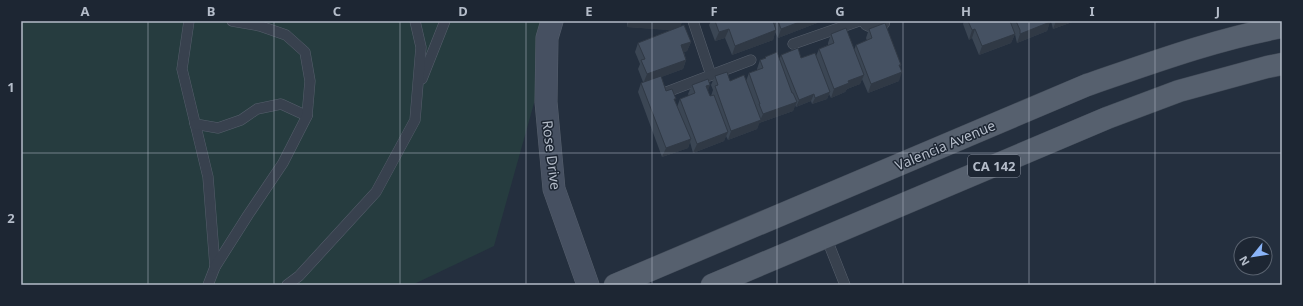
<svg xmlns="http://www.w3.org/2000/svg" width="1303" height="306" viewBox="0 0 1303 306" font-family="'Noto Sans',sans-serif">
	<style>
		.grass { fill: #263c3f }
		.lines { fill: none; stroke-linecap: round; stroke-linejoin: round }
		.lane-casing { stroke: #565f6c; stroke-width: 11 }
		.street-casing { stroke: #565f6c; stroke-width: 21 }
		.secondary-casing { stroke: #565f6c; stroke-width: 23 }
		.primary-casing { stroke: #414a57; stroke-width: 23 }
		.lane { stroke: #38414e; stroke-width: 10 }
		.street { stroke: #38414e; stroke-width: 20 }
		.secondary { stroke: #465061; stroke-width: 22 }
		.primary { stroke: #56606e; stroke-width: 22 }
		.wall { fill: #3b4654 }
		.shaded-wall { fill: #303945 }
		.building { fill: #455162; stroke: #303945 }
		.grid { fill: none; stroke: #b4bcc9; stroke-width: 1; stroke-opacity: 0.55 }
		.labels { text-anchor: middle; dominant-baseline: central; stroke-width: 3; stroke-linejoin: round; paint-order: stroke }
		.shield { fill: #1d2633; stroke: #878f9c; stroke-width: 1 }
		.shield-label { font-size: 13px; font-weight: bold; fill: #b4bcc9 }
		.street-label { font-size: 14px; fill: #b4bcc9; stroke: #1d2633 }
		.neatline { fill: none; stroke: #b4bcc9; stroke-width: 1.5 }
		.grid-label { font-size: 13px; text-anchor: middle; font-weight: bold; fill: #b4bcc9 }
	</style>
	<rect width="100%" height="100%" fill="#242f3e"/>
	<!-- grass -->
	<polygon class="grass" points="21,21 557,21 494,246 412,285 21,285"/>
	<g class="lines">
		<defs>
			<g id="lane">
				<polyline points="189,21 182,69 208,177 215,267 208,285"/>
				<polyline points="693,21 711,75"/>
				<polyline points="793,44 859,21"/>
				<polyline points="422,79 445,21"/>
				<polyline points="664,93 751,60"/>
				<polyline points="195,124 218,128 241,120 257,109 281,104 307,116"/>
				<polyline points="826,237 845,285"/>
				<polyline points="215,267 248,215 283,163 307,116 310,81 305,52 286,35 260,26 232,21"/>
				<polyline points="287,285 299,276 376,192 415,120 421,47 415,21"/>
			</g>
			<polyline id="street" points="869,21 875,23 880,21"/>
			<polyline id="secondary" points="552,21 547,38 546,102 554,189 588,285"/>
			<g id="primary">
				<path d="M615,285L1087,85C1151,63 1216,39 1282,27"/>
				<polyline points="712,285 1107,118 1179,91 1267,67 1282,64"/>
			</g>
		</defs>
		<!-- lane casing -->
		<use href="#lane" class="lane-casing"/>
		<!-- street casing -->
		<use href="#street" class="street-casing"/>
		<!-- secondary casing -->
		<use href="#secondary" class="secondary-casing"/>
		<!-- primary casing -->
		<use href="#primary" class="primary-casing"/>
		<!-- lane -->
		<use href="#lane" class="lane"/>
		<!-- street -->
		<use href="#street" class="street"/>
		<!-- secondary -->
		<use href="#secondary" class="secondary"/>
		<!-- primary -->
		<use href="#primary" class="primary"/>
	</g>
	<!-- wall -->
	<g class="wall">
		<polygon points="627,21 682,21 680,27 691,42 687,51 684,52 686,60 683,69 661,77 666,91 675,101 677,107 680,99 689,96 688,94 692,85 708,91 710,96 711,96 713,90 711,85 715,76 730,81 746,81 749,73 757,70 757,69 760,60 765,58 765,57 779,60 781,55 801,58 816,56 819,49 828,45 828,43 831,34 854,50 856,45 867,41 866,38 869,29 901,65 900,67 899,81 868,93 862,79 860,84 847,89 845,92 831,98 829,94 827,99 812,104 811,101 796,107 795,105 793,111 759,123 757,129 728,140 726,136 724,141 693,153 690,142 688,148 662,157 638,92 641,83 643,82 638,69 640,64 635,52 638,43 671,30 627,27"/>
		<polygon points="711,21 818,21 817,23 778,38 775,32 773,40 732,55 725,38 715,41 709,25"/>
		<polygon points="964,21 1050,21 1047,31 1017,43 1016,39 1015,34 1011,43 979,55 972,38 969,40 963,24"/>
		<polygon points="1051,21 1075,21 1053,29"/>
	</g>
	<!-- shaded-wall -->
	<g class="shaded-wall">
		<polygon points="629,21 672,21 682,22 679,31 627,27"/>
		<polygon points="802,21 818,21 817,23 778,38 781,29"/>
		<polygon points="1056,21 1075,21 1053,29"/>
		<polygon points="1050,22 1047,31 1017,43 1020,34"/>
		<polygon points="729,29 725,38 715,41 719,32"/>
		<polygon points="975,29 972,38 969,40 972,30"/>
		<polygon points="776,30 773,40 732,55 735,46"/>
		<polygon points="1015,34 1011,43 979,55 982,46"/>
		<polygon points="691,42 687,51 678,55 681,45"/>
		<polygon points="686,60 683,69 643,84 647,74"/>
		<polygon points="902,72 899,81 868,93 871,84"/>
		<polygon points="864,75 860,84 847,89 845,92 831,98 834,89 848,81"/>
		<polygon points="710,85 707,94 706,86"/>
		<polygon points="830,92 827,99 812,104 815,98"/>
		<polygon points="814,94 811,101 796,107 799,100"/>
		<polygon points="797,102 793,111 759,123 763,114"/>
		<polygon points="761,120 757,129 728,140 731,131"/>
		<polygon points="728,132 724,141 693,153 697,144"/>
		<polygon points="691,139 688,148 662,157 666,148"/>
	</g>
	<!-- building -->
	<g class="building">
		<polygon points="715,21 773,21 776,30 735,46 729,29 719,32"/>
		<polygon points="778,21 802,21 781,29"/>
		<polygon points="968,21 1010,21 1015,34 982,46 975,29 972,30"/>
		<polygon points="1016,21 1050,21 1050,22 1020,34 1020,30"/>
		<polygon points="885,23 901,65 899,65 902,72 871,84 856,45 872,38 869,29"/>
		<polygon points="684,25 691,42 681,45 686,60 647,74 641,60 645,59 638,43"/>
		<polygon points="846,28 864,75 848,81 849,83 834,89 819,49 834,43 831,34"/>
		<polygon points="798,48 801,58 815,53 830,92 815,98 814,94 799,100 781,55"/>
		<polygon points="777,52 792,93 793,93 797,102 763,114 759,104 760,104 749,73 763,68 760,60 766,58 765,57"/>
		<polygon points="727,72 730,81 744,75 761,120 731,131 715,86 718,85 715,76"/>
		<polygon points="661,76 666,91 672,89 676,99 674,99 691,139 666,148 641,83"/>
		<polygon points="708,79 710,85 706,86 710,96 714,95 728,132 697,144 680,99 695,93 692,85"/>
	</g>
	<!-- grid -->
	<path class="grid" d="M148,21V285M274,21V285M400,21V285M526,21V285M652,21V285M777,21V285M903,21V285M1029,21V285M1155,21V285M21,153H1282"/>
	<g class="labels">
		<!-- shield labels -->
		<rect class="shield" x="968" y="155" width="52" height="22" rx="3"/>
		<g class="shield-label">
			<text x="994" y="166">CA 142</text>
		</g>
		<!-- street labels -->
		<g class="street-label">
			<text transform="translate(945 145) rotate(-23)">Valencia Avenue</text>
			<text transform="translate(552 155) rotate(83)">Rose Drive</text>
		</g>
	</g>
	<!-- border -->
	<rect width="1303" height="306" fill="none" stroke="#1d2633" stroke-width="44"/>
	<!-- north arrow -->
	<g transform="translate(1253 256) rotate(240)"><circle r="19" fill="#1d2633" stroke="#59626f"/>
	<path d="M0-3L7 15L0 10L-7 15Z" fill="#8ab4f8"/>
	<text y="-6" font-size="11" font-weight="bold" text-anchor="middle" fill="#b4bcc9">N</text>
	</g>
	<rect x="22" y="22" width="1259" height="262" class="neatline"/>
	<g class="grid-label">
		<text x="85" y="16">A</text>
		<text x="211" y="16">B</text>
		<text x="337" y="16">C</text>
		<text x="463" y="16">D</text>
		<text x="589" y="16">E</text>
		<text x="714" y="16">F</text>
		<text x="840" y="16">G</text>
		<text x="966" y="16">H</text>
		<text x="1092" y="16">I</text>
		<text x="1218" y="16">J</text>
		<text x="11" y="92">1</text>
		<text x="11" y="223">2</text>
	</g>
</svg>
